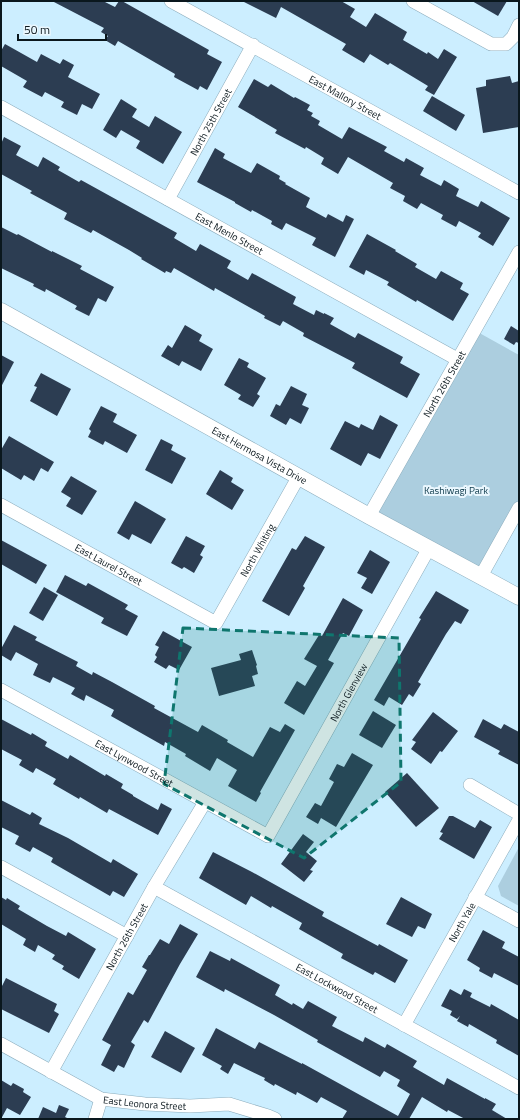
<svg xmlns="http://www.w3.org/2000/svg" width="520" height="1120" viewBox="0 0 520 1120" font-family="'Titillium Web',sans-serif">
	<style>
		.green { fill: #accedf }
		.building { fill: #2c3d52 }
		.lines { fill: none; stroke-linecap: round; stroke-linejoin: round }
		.minor-casing { stroke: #8dadbd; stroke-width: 14 }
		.tertiary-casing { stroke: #8dadbd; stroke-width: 17 }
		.minor { stroke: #fff; stroke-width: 13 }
		.tertiary { stroke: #fff; stroke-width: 16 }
		.marked { fill: #0f766e; fill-opacity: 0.2; stroke: #0f766e; stroke-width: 3; stroke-dasharray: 8 5; stroke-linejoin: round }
		.labels { text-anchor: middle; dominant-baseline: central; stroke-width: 4; stroke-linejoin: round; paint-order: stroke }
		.street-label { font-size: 10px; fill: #0a171d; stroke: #eaf7fe }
		.park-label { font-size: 10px; fill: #0b3748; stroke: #eaf7fe }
	</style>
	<rect width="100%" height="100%" fill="#cef"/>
	<!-- green -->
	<g class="green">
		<polygon points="474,330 519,355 519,508 481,576 369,516"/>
		<polygon points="519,847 519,906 501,896 498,886"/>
	</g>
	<!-- building -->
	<g class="building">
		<polygon points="52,1 103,1 115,7 119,1 122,1 209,50 207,54 222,62 207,90 200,86 198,90 174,77 175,74 118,41 115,46 105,40 108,36 101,32 104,28"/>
		<polygon points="242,1 341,1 355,9 350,17 366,27 375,13 407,32 403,40 427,54 428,52 438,59 444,49 457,57 434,95 425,90 428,86 390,63 388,65 370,54 364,63 342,50 346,44 281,7 276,18"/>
		<polygon points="472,1 507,1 498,16"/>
		<polygon points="5,44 37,62 41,54 60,64 63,59 74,65 68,77 100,94 92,109 82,104 77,115 61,107 64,102 45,92 42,97 23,87 27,81 1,66 1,51"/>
		<polygon points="510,76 512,83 519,81 519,127 483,133 476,88 486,86 486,80"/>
		<polygon points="254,79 268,87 271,84 294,98 295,97 310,105 307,110 313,113 311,116 320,121 318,125 342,139 349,127 387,147 384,151 404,162 406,158 424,168 420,175 441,186 444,180 459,189 456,196 478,207 481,201 510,218 493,246 478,237 481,233 459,221 456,227 441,219 443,215 421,203 417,209 403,201 405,196 390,188 393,183 348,157 338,174 321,164 324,158 306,147 305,149 275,133 277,130 238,107"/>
		<polygon points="432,96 465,115 456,131 423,111"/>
		<polygon points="121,99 137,109 132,117 149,127 155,116 182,132 163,164 136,148 140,141 121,130 116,138 103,130"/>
		<polygon points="4,137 21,146 16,155 38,167 43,157 60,167 58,170 79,182 81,180 177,233 174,238 196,251 200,244 231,261 227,268 248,280 252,273 296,297 293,304 314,315 316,310 324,314 324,313 334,318 330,324 355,338 358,333 403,357 400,363 420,374 407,398 352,368 355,363 303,336 304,333 283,321 280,326 264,318 265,316 215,288 214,291 174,268 171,273 166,271 165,273 141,259 142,258 129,250 93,230 91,233 64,219 67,213 30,193 32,191 1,174 1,144"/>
		<polygon points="215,148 225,154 223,158 251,173 257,163 280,176 279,179 286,183 285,184 310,198 306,207 326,218 328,214 343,222 346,215 354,219 335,257 312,245 316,238 286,223 282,230 271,224 272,221 252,210 251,212 235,203 235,202 197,182"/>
		<polygon points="1,227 17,235 18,234 52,252 52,251 82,266 80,269 114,287 106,302 98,298 89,316 75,309 77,306 46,289 45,292 33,286 34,284 1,268"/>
		<polygon points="367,234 396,250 395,251 417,264 415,267 436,279 441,271 463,283 460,289 469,294 453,321 417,300 416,302 387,285 389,282 366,270 364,275 349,267"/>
		<polygon points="185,325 202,335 199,341 213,349 201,371 182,361 179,366 161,356 168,345 172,348"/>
		<polygon points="511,326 519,331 519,343 516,342 514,345 504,339"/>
		<polygon points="1,355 14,362 1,387"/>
		<polygon points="239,358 249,363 247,367 266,378 257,394 260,396 253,407 238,399 241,395 224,385"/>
		<polygon points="41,373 71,389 57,416 30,401 37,387 34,386"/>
		<polygon points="291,386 307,394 302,405 309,408 301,424 290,418 286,425 270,416 276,404 280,406"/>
		<polygon points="101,406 117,414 113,422 137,435 127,453 105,441 103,445 88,437 91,431 89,429"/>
		<polygon points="380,415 398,425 380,459 368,453 361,466 330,449 345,421 359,428 361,424 373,430"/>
		<polygon points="9,436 54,462 48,472 41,468 34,481 24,475 21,480 1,468 1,450"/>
		<polygon points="161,439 173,445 171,450 186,458 172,484 145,470"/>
		<polygon points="220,470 233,478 231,482 244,490 232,510 206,494"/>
		<polygon points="71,476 97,491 82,515 66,506 71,498 61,492"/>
		<polygon points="135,501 166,519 151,544 132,534 129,540 117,533"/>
		<polygon points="186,536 205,546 200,555 203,557 194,573 184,567 182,569 171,563"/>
		<polygon points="305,536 325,547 303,586 305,588 289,616 262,601 292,548 296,550"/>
		<polygon points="1,540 47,565 36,584 1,564"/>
		<polygon points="370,550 390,562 372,594 361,588 367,578 357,573"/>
		<polygon points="65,575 86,586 88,583 128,605 125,609 138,616 127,636 101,623 104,618 56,592"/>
		<polygon points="44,587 58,595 43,621 29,613"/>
		<polygon points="436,591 469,610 461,624 455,621 446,634 418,682 421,684 413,697 409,694 402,705 389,697 384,706 374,700 421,619 419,618"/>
		<polygon points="343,598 363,610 349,636 343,633 328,660 334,663 304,715 284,703 297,681 305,686 317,666 304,659 319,635 322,636"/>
		<polygon points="14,625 37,637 35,640 78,662 76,666 92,675 93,672 112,682 155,706 154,708 198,732 202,725 228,740 227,742 253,757 270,727 280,732 285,724 295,730 260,792 261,793 256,802 228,786 237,770 217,758 210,771 185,756 186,754 165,742 164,746 111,716 114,710 86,695 84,701 71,694 75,688 53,677 50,683 33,675 38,664 16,652 11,661 1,655 1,649"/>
		<polygon points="163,631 192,647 179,670 169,665 166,669 154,662 157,657 155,655 159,647 155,645"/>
		<polygon points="252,650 257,665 256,666 258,674 252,676 255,686 219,696 211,668 241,660 239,654"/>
		<polygon points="373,711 396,725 382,748 359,735"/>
		<polygon points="433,712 458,731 442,752 440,751 431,764 411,749 416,742 412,740"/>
		<polygon points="1,719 31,735 32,733 47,742 45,746 68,759 70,755 105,776 106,774 123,784 121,788 133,795 133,796 158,810 161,803 172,809 158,835 109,809 107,813 80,797 79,799 53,784 56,779 36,768 33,773 19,765 22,760 1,749"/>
		<polygon points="483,719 501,729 504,724 519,732 519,765 498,754 500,751 474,737"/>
		<polygon points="352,753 373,765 336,827 321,818 318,824 306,817 315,803 321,806 334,782 329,779 337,764 344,767"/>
		<polygon points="407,773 439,808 416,827 385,792"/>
		<polygon points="1,800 30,815 32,812 42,818 39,824 68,838 111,863 113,859 138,874 124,897 113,891 110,896 51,862 53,858 33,847 30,852 15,844 19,836 1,827"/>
		<polygon points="449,816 453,816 475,828 480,820 492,827 474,859 439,839 443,833 440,832"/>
		<polygon points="303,834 314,842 306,852 317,861 310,870 313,871 304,882 281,864"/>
		<polygon points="213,852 252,872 324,912 322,916 378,946 379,944 408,960 395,983 375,972 373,975 341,958 343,954 299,929 302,923 272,906 271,908 251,896 246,905 199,878"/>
		<polygon points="1,897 6,900 7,898 20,906 18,909 47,926 66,936 68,932 96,949 79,979 62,969 64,966 52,959 55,955 38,945 35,952 23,945 26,939 1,924"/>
		<polygon points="401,897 432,914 425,929 418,926 412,937 386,924"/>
		<polygon points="180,924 198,934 180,964 148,1023 144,1020 131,1042 135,1045 124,1068 118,1065 114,1072 101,1065 111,1045 102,1040 128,992 133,995 147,970 142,967 149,955 150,955 160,939 169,944"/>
		<polygon points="483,930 505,942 502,948 519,957 519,986 494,973 492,978 479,971 480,968 467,960"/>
		<polygon points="210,951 230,961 231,958 280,985 275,995 292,1005 293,1003 303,1009 308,1001 337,1017 332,1026 363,1042 365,1037 385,1048 387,1044 417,1061 413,1067 444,1085 447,1078 485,1099 485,1098 496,1104 492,1110 507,1119 465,1119 448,1110 447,1112 422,1097 409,1119 342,1119 347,1111 321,1097 317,1103 297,1092 296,1095 275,1084 274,1086 264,1080 265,1078 234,1063 228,1074 220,1069 222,1066 202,1055 216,1028 255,1049 259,1042 302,1064 302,1063 398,1116 410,1094 397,1086 400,1080 384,1071 380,1077 317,1042 318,1040 274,1015 225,989 224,992 196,977"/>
		<polygon points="6,978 57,1004 54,1011 59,1014 49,1033 1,1009 1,988"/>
		<polygon points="450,989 461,995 464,989 472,993 470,997 490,1007 491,1004 519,1020 519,1056 496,1043 497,1040 469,1024 468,1027 457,1021 460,1016 457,1019 450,1015 452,1011 441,1006"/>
		<polygon points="165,1031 195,1048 181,1073 151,1057"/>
		<polygon points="1,1080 11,1086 13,1083 24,1089 23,1092 31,1097 20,1115 7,1108 1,1119"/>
		<polygon points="59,1105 69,1109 65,1117 69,1119 38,1119 43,1107 56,1113"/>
	</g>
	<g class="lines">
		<defs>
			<g id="minor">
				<path id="s1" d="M171,1L519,193"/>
				<polyline points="413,1 491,44 506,44 513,37 519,25"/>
				<path id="s2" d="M1,107L457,359"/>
				<path id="s3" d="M168,199L253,45"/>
				<path id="s4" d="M1,505L216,623L299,476"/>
				<path id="s5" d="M369,516L519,252"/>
				<polyline points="481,576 519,508"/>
				<path id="s6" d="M1,690L268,836L429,548"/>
				<polyline points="470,785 519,814"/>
				<polyline points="1,867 127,936"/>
				<path id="s7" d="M154,887L519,1088"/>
				<polyline points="475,897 519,921"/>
				<path id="s8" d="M404,1025L519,820"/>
				<path id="s9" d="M1,1044L101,1099L145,1104L190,1106L229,1104L268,1116L275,1119"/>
				<path id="s10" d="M51,1072L154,887L205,802"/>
				<polyline points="95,1119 101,1099"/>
			</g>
			<g id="tertiary">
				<path id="s11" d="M1,311L369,516L519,597"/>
			</g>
		</defs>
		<!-- minor casing -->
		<use href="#minor" class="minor-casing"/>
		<!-- tertiary casing -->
		<use href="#tertiary" class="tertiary-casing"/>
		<!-- minor -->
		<use href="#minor" class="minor"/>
		<!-- tertiary -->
		<use href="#tertiary" class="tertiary"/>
	</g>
	<!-- marked area -->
	<path class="marked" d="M183,628L399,638L401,782L304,858L164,784Z"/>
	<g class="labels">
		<!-- street labels -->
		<g class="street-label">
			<text stroke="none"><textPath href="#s1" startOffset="199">East Mallory Street</textPath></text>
			<text stroke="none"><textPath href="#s3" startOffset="88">North 25th Street</textPath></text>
			<text stroke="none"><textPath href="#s2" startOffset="261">East Menlo Street</textPath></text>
			<text stroke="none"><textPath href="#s5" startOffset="152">North 26th Street</textPath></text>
			<text stroke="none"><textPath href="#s11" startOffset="296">East Hermosa Vista Drive</textPath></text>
			<text stroke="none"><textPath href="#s4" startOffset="329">North Whiting</textPath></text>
			<text stroke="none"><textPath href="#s4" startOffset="123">East Laurel Street</textPath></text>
			<text stroke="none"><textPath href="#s6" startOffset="469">North Glenview</textPath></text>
			<text stroke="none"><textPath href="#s6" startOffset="152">East Lynwood Street</textPath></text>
			<text stroke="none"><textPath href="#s8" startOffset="118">North Yale</textPath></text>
			<text stroke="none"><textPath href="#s10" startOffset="155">North 26th Street</textPath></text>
			<text stroke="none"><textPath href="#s7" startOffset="209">East Lockwood Street</textPath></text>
			<text stroke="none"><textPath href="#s9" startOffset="158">East Leonora Street</textPath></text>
		</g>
		<!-- park labels -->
		<g class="park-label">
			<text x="456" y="490">Kashiwagi Park</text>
		</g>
	</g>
	<!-- border -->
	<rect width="520" height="1120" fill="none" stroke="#0a171d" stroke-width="4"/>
	<!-- scale -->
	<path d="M18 34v6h88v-6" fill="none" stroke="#0a171d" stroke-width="2"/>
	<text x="24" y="34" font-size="12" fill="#0a171d" stroke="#eaf7fe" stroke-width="3" paint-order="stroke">50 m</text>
</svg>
